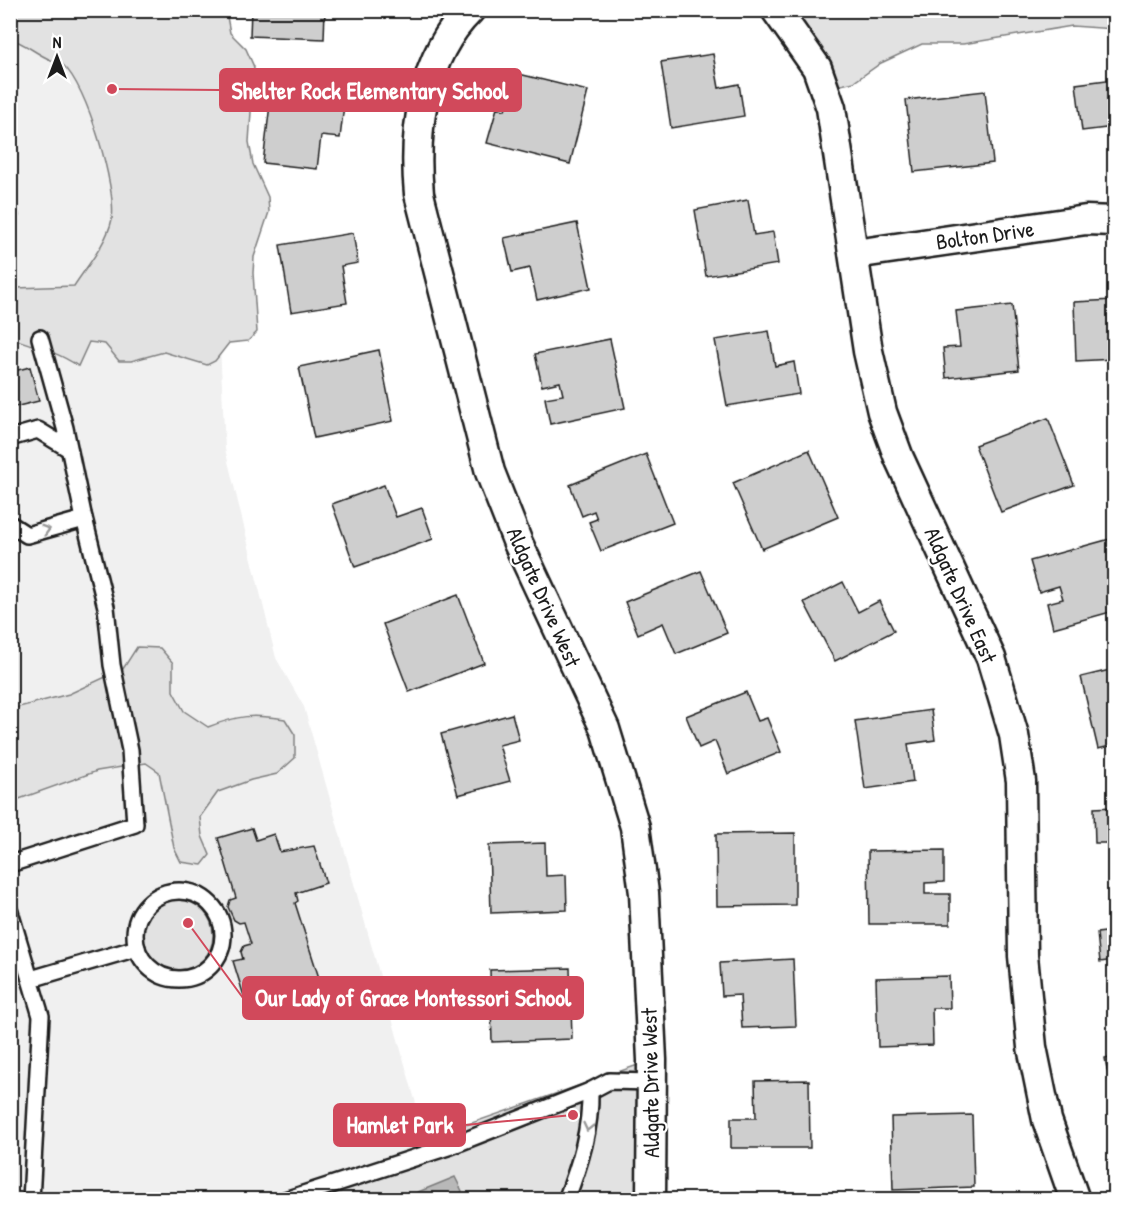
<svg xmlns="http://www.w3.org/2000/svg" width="1125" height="1210" viewBox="0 0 1125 1210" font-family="'Patrick Hand',sans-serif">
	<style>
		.built { fill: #f0f0f0 }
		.green { fill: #e2e2e2; stroke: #7f7f7f; stroke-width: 1.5 }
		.water { fill: #b8b8b8; stroke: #7a7a7a; stroke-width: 1.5 }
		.building { fill: #cecece; stroke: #1c1c1c; stroke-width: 1.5 }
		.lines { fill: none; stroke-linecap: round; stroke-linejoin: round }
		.lane-casing { stroke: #1c1c1c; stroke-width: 20 }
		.street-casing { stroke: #1c1c1c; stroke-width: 33 }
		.lane { stroke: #fff; stroke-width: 15 }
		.street { stroke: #fff; stroke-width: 28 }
		.oneway { stroke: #999 }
		.labels { text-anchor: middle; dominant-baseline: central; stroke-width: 4.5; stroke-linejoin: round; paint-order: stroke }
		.street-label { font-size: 22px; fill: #1c1c1c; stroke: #fff }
		.leader { fill: none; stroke: #d1495b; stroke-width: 2 }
		.callout-dot { fill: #d1495b; stroke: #fff; stroke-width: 2 }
		.callout { fill: #d1495b; stroke: #d1495b; stroke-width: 2 }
		.callout-label { font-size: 24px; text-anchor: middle; font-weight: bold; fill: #fff }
	</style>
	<rect width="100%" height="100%" fill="#fff"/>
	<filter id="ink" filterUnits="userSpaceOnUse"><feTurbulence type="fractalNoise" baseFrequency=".0167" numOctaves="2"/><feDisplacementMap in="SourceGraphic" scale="12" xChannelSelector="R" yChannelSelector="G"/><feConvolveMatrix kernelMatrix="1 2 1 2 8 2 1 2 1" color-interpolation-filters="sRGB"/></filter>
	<g filter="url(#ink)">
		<!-- built -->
		<polygon class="built" points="38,10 215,240 225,449 276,658 304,707 430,1153 285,1199 11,1199 10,16"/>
		<!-- green -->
		<g class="green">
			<polygon points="784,10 1114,11 1114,29 1072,26 963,44 922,44 881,63 854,82 824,89"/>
			<path d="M10,11H226L230,33L246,49L254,67L249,142L253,164L268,197L269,212L254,257L253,273L257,332L248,341L229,343L215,361L207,365L164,352L131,361H119L105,344L89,342L78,366C58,352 34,346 11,338V284L16,288L74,286C87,266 107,243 112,219C117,189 87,85 63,65C60,62 54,61 51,60C36,54 25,43 11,39Z"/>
			<polygon points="10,173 19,216 11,218 10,218"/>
			<path d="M137,647L160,648L173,663V691L184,711L208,727C239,715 252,714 285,719L295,735V758L277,774L251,780L218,792L200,817L202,836L210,855L202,865L181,862L174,848L159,772L146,763L97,771L11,802V709L69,694L123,669Z"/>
			<circle cx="178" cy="935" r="35"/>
			<polygon points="652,1060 651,1199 285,1200 430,1153 426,1139"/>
		</g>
		<!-- water -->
		<polygon class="water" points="455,1177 462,1191 457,1199 401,1199"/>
		<!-- building -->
		<g class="building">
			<polygon points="251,10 325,10 324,39 250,36"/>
			<polygon points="713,54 719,88 739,84 744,116 671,128 661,62"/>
			<polygon points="515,73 588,91 570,164 487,143 497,108 505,110"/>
			<polygon points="1114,79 1114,127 1082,131 1076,84"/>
			<polygon points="985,91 993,163 914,172 906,100"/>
			<polygon points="271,96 344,105 340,138 321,136 317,169 263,163"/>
			<polygon points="748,200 754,235 773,232 778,264 706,276 695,210"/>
			<polygon points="577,223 591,288 537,300 530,268 512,272 504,238"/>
			<polygon points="353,233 358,263 341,266 347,303 291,312 280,245"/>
			<polygon points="1114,300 1114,359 1076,361 1074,302"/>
			<polygon points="1012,305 1019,370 946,378 943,348 960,347 956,311"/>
			<polygon points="769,331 775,366 794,362 799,394 727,406 715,340"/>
			<polygon points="610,339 625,408 550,424 545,398 563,395 560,382 542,386 535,354"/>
			<polygon points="379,350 393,421 314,438 299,367"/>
			<polygon points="30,367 39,401 10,408 10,372"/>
			<polygon points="1048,418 1074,485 1001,512 975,445"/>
			<polygon points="809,450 838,517 762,549 733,483"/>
			<polygon points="646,454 673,523 601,551 589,522 597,519 594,511 582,516 570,485"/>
			<polygon points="384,485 396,517 422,508 433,539 355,567 332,504"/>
			<polygon points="1110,539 1114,554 1114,611 1053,628 1047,603 1063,599 1059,586 1039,592 1030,561"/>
			<polygon points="701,571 727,633 676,654 663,623 638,634 625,602"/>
			<polygon points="843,582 858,612 879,601 894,631 835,661 804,602"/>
			<polygon points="458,595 484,663 409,692 383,624"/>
			<polygon points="1114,669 1114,745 1098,749 1081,677"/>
			<polygon points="746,692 758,721 767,718 781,752 728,774 715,741 699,748 686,716"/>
			<polygon points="931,710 935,740 908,744 913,782 865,789 855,721"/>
			<polygon points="512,714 519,740 499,745 510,781 458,795 441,734"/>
			<polygon points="1114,807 1114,876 1114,843 1095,843 1094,808"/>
			<polygon points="252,828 256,840 274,834 280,852 314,846 326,883 296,893 298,901 295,903 320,981 306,985 308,990 248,1009 233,961 243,959 241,952 244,946 251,944 244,922 239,923 234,920 228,907 230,900 236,898 218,838"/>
			<polygon points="795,833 795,905 717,906 716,834"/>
			<polygon points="545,843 546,876 566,875 567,910 491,913 489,845"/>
			<polygon points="944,850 944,882 925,883 925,894 950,894 950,924 869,924 868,851"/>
			<polygon points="1114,931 1114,960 1100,962 1097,933"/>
			<polygon points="793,959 796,1026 742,1028 740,995 722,996 720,963"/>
			<polygon points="570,968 572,1039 492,1042 490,970"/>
			<polygon points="949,976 950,1008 932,1008 933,1045 878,1047 876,978"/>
			<polygon points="1114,1056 1114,1106 1105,1058"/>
			<polygon points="809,1080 810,1148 731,1148 731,1118 756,1118 755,1081"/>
			<polygon points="972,1115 974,1187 893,1190 891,1117"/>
		</g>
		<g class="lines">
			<defs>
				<g id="lane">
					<polyline points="10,438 38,430 69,449"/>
					<polyline points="10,524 27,535 84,519"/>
					<polyline points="10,864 135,824 130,750 112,665 106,607 83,514 65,428 40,338"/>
					<circle cx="179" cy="935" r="44"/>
					<polyline points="10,912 41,1016 31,1200"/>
					<polyline points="31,979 137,948"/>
					<polyline points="285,1200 451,1146 590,1091"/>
					<path d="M566,1200C580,1164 591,1129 590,1091L609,1081L652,1082"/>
				</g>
				<g id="street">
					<path d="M470,10C422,57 413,132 419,194L490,472L518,543L605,729L635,827L644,893L652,1060L651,1200"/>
					<polyline points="776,10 817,68 831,108 868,351 882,412 899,458 991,658 1014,735 1021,781 1023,956 1032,1047 1047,1120 1075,1200"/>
					<polyline points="855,254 1086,220 1114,221"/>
				</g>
			</defs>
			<!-- lane casing -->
			<use href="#lane" class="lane-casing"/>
			<!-- street casing -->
			<use href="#street" class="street-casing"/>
			<!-- lane -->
			<use href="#lane" class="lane"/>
			<!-- street -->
			<use href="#street" class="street"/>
		</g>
		<!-- one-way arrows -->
		<defs><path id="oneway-chevron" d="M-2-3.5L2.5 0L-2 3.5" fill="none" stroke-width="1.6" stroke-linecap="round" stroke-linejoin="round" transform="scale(1.5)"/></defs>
		<g class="oneway">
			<use href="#oneway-chevron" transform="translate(46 530) rotate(-16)"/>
			<use href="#oneway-chevron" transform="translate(588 1127) rotate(103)"/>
		</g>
	</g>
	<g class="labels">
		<!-- street labels -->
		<g class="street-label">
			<text transform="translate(985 235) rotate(-8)">Bolton Drive</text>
			<text transform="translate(961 595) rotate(66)">Aldgate Drive East</text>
			<text transform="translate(544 597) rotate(66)">Aldgate Drive West</text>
			<text transform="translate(650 1083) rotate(-91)">Aldgate Drive West</text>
		</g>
	</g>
	<!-- callouts -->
	<path class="leader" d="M112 89L220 90M188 923L243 998M573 1115L465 1125"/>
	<g class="callout-dot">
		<circle cx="112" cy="89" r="6"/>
		<circle cx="188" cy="923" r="6"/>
		<circle cx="573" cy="1115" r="6"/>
	</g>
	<g class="callout">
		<rect x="220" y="69" width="301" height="42" rx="6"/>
		<rect x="243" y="977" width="340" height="42" rx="6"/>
		<rect x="334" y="1104" width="131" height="42" rx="6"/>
	</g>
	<g class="callout-label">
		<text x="370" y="99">Shelter Rock Elementary School</text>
		<text x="413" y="1006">Our Lady of Grace Montessori School</text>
		<text x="400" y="1133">Hamlet Park</text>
	</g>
	<!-- margin -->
	<rect width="1125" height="1210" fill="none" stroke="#fff" stroke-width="36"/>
	<rect x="18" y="18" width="1089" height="1174" fill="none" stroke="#1c1c1c" stroke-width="2" filter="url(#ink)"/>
	<!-- north arrow -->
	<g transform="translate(57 57)" stroke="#ffffff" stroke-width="4.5" paint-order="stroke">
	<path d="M0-4.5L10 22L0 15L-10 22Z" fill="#1c1c1c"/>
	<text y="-9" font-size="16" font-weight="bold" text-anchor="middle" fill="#1c1c1c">N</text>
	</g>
</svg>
